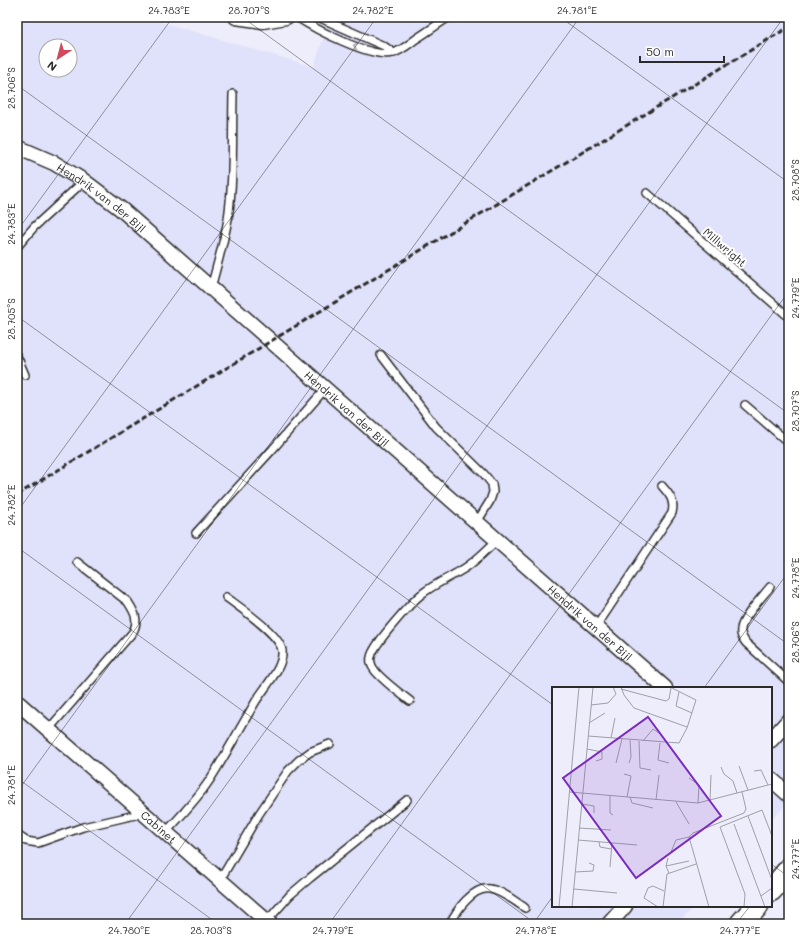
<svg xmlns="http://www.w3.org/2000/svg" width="806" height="941" viewBox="0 0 806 941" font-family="Mali,sans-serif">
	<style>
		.built { fill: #e0e1fa; fill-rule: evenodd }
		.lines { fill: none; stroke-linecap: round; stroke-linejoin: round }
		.lane-casing { stroke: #2b2b2b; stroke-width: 10 }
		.street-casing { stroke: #2b2b2b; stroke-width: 17 }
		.highway-casing { stroke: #2b2b2b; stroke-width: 25 }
		.lane { stroke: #fff; stroke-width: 7 }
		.street { stroke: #fff; stroke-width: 14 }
		.highway { stroke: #fff; stroke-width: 22 }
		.rail { stroke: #2b2b2b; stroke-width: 3; stroke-dasharray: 6 3; stroke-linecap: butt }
		.oneway { stroke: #a0a0a0 }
		.ticks { fill: none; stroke: #2b2b2b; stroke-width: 1; stroke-opacity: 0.45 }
		.labels { text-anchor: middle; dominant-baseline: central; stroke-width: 4; stroke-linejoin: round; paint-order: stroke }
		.street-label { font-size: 11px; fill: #2b2b2b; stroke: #fff }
		.inset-road { fill: none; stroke: #9f9fa8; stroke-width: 1 }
		.view { fill: #7b2cbf; fill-opacity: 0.15; stroke: #7b2cbf; stroke-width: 2 }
		.inset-edge { fill: none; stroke: #2b2b2b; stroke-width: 2 }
		.neatline { fill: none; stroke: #2b2b2b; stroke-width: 1.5 }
		.ticks-label { font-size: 10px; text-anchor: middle; fill: #2b2b2b }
	</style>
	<rect width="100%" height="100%" fill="#ededfc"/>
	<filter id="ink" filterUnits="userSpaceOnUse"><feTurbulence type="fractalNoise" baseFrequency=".025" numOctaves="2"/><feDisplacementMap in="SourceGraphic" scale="8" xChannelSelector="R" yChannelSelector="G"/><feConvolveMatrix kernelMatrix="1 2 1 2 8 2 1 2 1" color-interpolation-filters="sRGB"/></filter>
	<g filter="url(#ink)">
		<!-- built -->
		<path class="built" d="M17,17H144L314,67L330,17H789V801L771,821V688H553V906H695L678,924H17ZM46,46H70V70H46Z"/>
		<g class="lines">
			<defs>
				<g id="lane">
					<path d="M297,17C315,29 372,59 393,53C401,51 409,44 416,39C427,32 438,24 449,17"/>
					<polyline points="318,17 384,46 394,53"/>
					<polyline points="647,193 789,317"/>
					<polyline points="17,247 34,227 84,181"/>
					<path d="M211,288C217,265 224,242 228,219C234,178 232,135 233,94"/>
					<polyline points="381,355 436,427 484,474 492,484 493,492 490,501 477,522"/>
					<polyline points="17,356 25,375"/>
					<polyline points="745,405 789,443"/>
					<polyline points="196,533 272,450 326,388"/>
					<path d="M770,587C763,596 742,618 741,629C740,635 743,639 746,643L789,682"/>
					<path d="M596,627L672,513C675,501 670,495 662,486"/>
					<path d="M410,701C401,694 376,676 372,666C371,664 370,659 371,657C373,645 412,601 423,593C436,583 451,577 465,568C477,560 487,550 497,540"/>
					<path d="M48,730L133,632C139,620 135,613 128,602L77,562"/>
					<path d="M166,832C181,816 197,799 209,781C226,755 240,728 256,701C264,688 284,667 282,651C281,635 239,607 226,597"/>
					<polyline points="17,835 26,841 38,843 83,827 144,813"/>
					<polyline points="220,880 259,814 288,771 299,760 310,752 330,744"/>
					<polyline points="267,921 290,895 310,878 407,800"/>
					<path d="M450,924C456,911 473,886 490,889C502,891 515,901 525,908"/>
				</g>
				<g id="street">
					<polyline points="236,17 263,21 286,17"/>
					<path id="s1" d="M17,147L54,163L84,181L121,209L665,688"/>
					<path id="s2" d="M17,702L270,924"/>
					<polyline points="771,740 789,720"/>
					<polyline points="771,779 789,795"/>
					<polyline points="609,924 625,906"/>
				</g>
				<g id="highway">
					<polyline points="771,890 789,870"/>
					<polyline points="741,924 757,906"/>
				</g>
			</defs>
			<!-- lane casing -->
			<use href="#lane" class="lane-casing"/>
			<!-- street casing -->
			<use href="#street" class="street-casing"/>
			<!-- highway casing -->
			<use href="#highway" class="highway-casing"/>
			<!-- lane -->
			<use href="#lane" class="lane"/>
			<!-- street -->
			<use href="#street" class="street"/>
			<!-- highway -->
			<use href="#highway" class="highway"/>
			<!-- rail -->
			<polyline class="rail" points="17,495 789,27"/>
		</g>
		<!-- one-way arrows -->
		<defs><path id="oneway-chevron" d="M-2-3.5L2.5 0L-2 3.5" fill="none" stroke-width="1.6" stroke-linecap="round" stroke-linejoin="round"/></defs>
		<use class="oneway" href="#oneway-chevron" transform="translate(356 46) rotate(-157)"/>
	</g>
	<!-- ticks -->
	<path class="ticks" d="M242,17L789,414M560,17L789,183M17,85L789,645M17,231L173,17M17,316L553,705M17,512L377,17M17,547L536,924M704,688L789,571M17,778L218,924M17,792L580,17M771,864L789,877M771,876L789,852M125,924L784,17M329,924L789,291M533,924L553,896M736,924L750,906"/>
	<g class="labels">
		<!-- street labels -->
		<g class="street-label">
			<text stroke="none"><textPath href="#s1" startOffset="99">Hendrik van der Bijl</textPath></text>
			<text transform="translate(725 247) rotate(41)">Millwright</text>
			<text stroke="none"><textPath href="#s1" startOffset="423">Hendrik van der Bijl</textPath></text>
			<text stroke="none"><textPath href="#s1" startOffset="747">Hendrik van der Bijl</textPath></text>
			<text stroke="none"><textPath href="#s2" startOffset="189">Cabinet</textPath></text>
		</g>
	</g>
	<!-- overview -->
	<g transform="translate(552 687)">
		<rect width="220" height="220" fill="#ededfc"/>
		<path class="inset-road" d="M69,0L72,8L82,21L135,40M69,2L114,14L117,12L119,1M127,5L124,19L140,26M39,18L56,16L64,7L61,0M37,36L53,26M36,49L127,56L135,41L144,13L118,0M59,51L63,31M87,54L88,81L99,83M91,54L101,42L110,48M108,56L106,73L117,76M35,62L50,65V72L44,74M64,76L70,52M77,76L79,70L78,53M187,79L196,103M169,80L172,87L181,94L185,106M202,84L209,83L216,98M72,87L79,89L75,110M137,91L147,98L146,116M18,105L146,116L220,97M58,109V126L61,128M78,110L80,116L101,121M104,113L107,88M158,114L159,88M124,115L137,137M30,117L42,119V126M196,129L220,193M182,137L213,220M27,141L59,143M137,150L141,146L192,126L194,122L190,105M137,150L157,220M26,153L85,158M47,155L48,160L59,162M119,165L124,153L137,150M116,171L114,179L117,186M114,179L137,174M58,180L60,156M23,185L41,184L42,178L37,176M22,202L65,206M209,209L220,201M7,220L27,0M20,220L41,0M106,220L92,211L96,201L101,199L112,204M111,220L115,187L144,177M192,220L193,207L168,140L210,123L220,149"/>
		<path class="view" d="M96,30L169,129L84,191L11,91Z"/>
		<rect width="220" height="220" class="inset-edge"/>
	</g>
	<!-- margin -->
	<rect width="806" height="941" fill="none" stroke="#fff" stroke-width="44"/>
	<!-- north arrow -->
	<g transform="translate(58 58) rotate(216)"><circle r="19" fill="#ffffff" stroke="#aaaaaa"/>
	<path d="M0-3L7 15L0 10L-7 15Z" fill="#d1495b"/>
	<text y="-6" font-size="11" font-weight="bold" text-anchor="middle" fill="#2b2b2b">N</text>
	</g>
	<!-- scale -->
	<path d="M640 56v6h84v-6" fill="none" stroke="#2b2b2b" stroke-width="2"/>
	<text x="646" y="56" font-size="12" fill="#2b2b2b" stroke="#ffffff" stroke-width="3" paint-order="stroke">50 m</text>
	<rect x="22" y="22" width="762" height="897" class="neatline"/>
	<g class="ticks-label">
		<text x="169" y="14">24.783°E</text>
		<text x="249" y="14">28.707°S</text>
		<text x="373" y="14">24.782°E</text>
		<text x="577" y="14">24.781°E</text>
		<text transform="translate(11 88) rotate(-90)" y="4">28.706°S</text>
		<text transform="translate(795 180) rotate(-90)" y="4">28.708°S</text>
		<text transform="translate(11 224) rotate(-90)" y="4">24.783°E</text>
		<text transform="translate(795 298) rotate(-90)" y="4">24.779°E</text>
		<text transform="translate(11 319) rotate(-90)" y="4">28.705°S</text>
		<text transform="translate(795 411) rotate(-90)" y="4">28.707°S</text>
		<text transform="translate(11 505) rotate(-90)" y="4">24.782°E</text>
		<text transform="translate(795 578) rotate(-90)" y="4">24.778°E</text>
		<text transform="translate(795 642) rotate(-90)" y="4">28.706°S</text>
		<text transform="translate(11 785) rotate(-90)" y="4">24.781°E</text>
		<text transform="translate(795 859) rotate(-90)" y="4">24.777°E</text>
		<text x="129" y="934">24.780°E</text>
		<text x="211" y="934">28.703°S</text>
		<text x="333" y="934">24.779°E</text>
		<text x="536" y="934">24.778°E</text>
		<text x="740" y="934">24.777°E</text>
	</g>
</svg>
